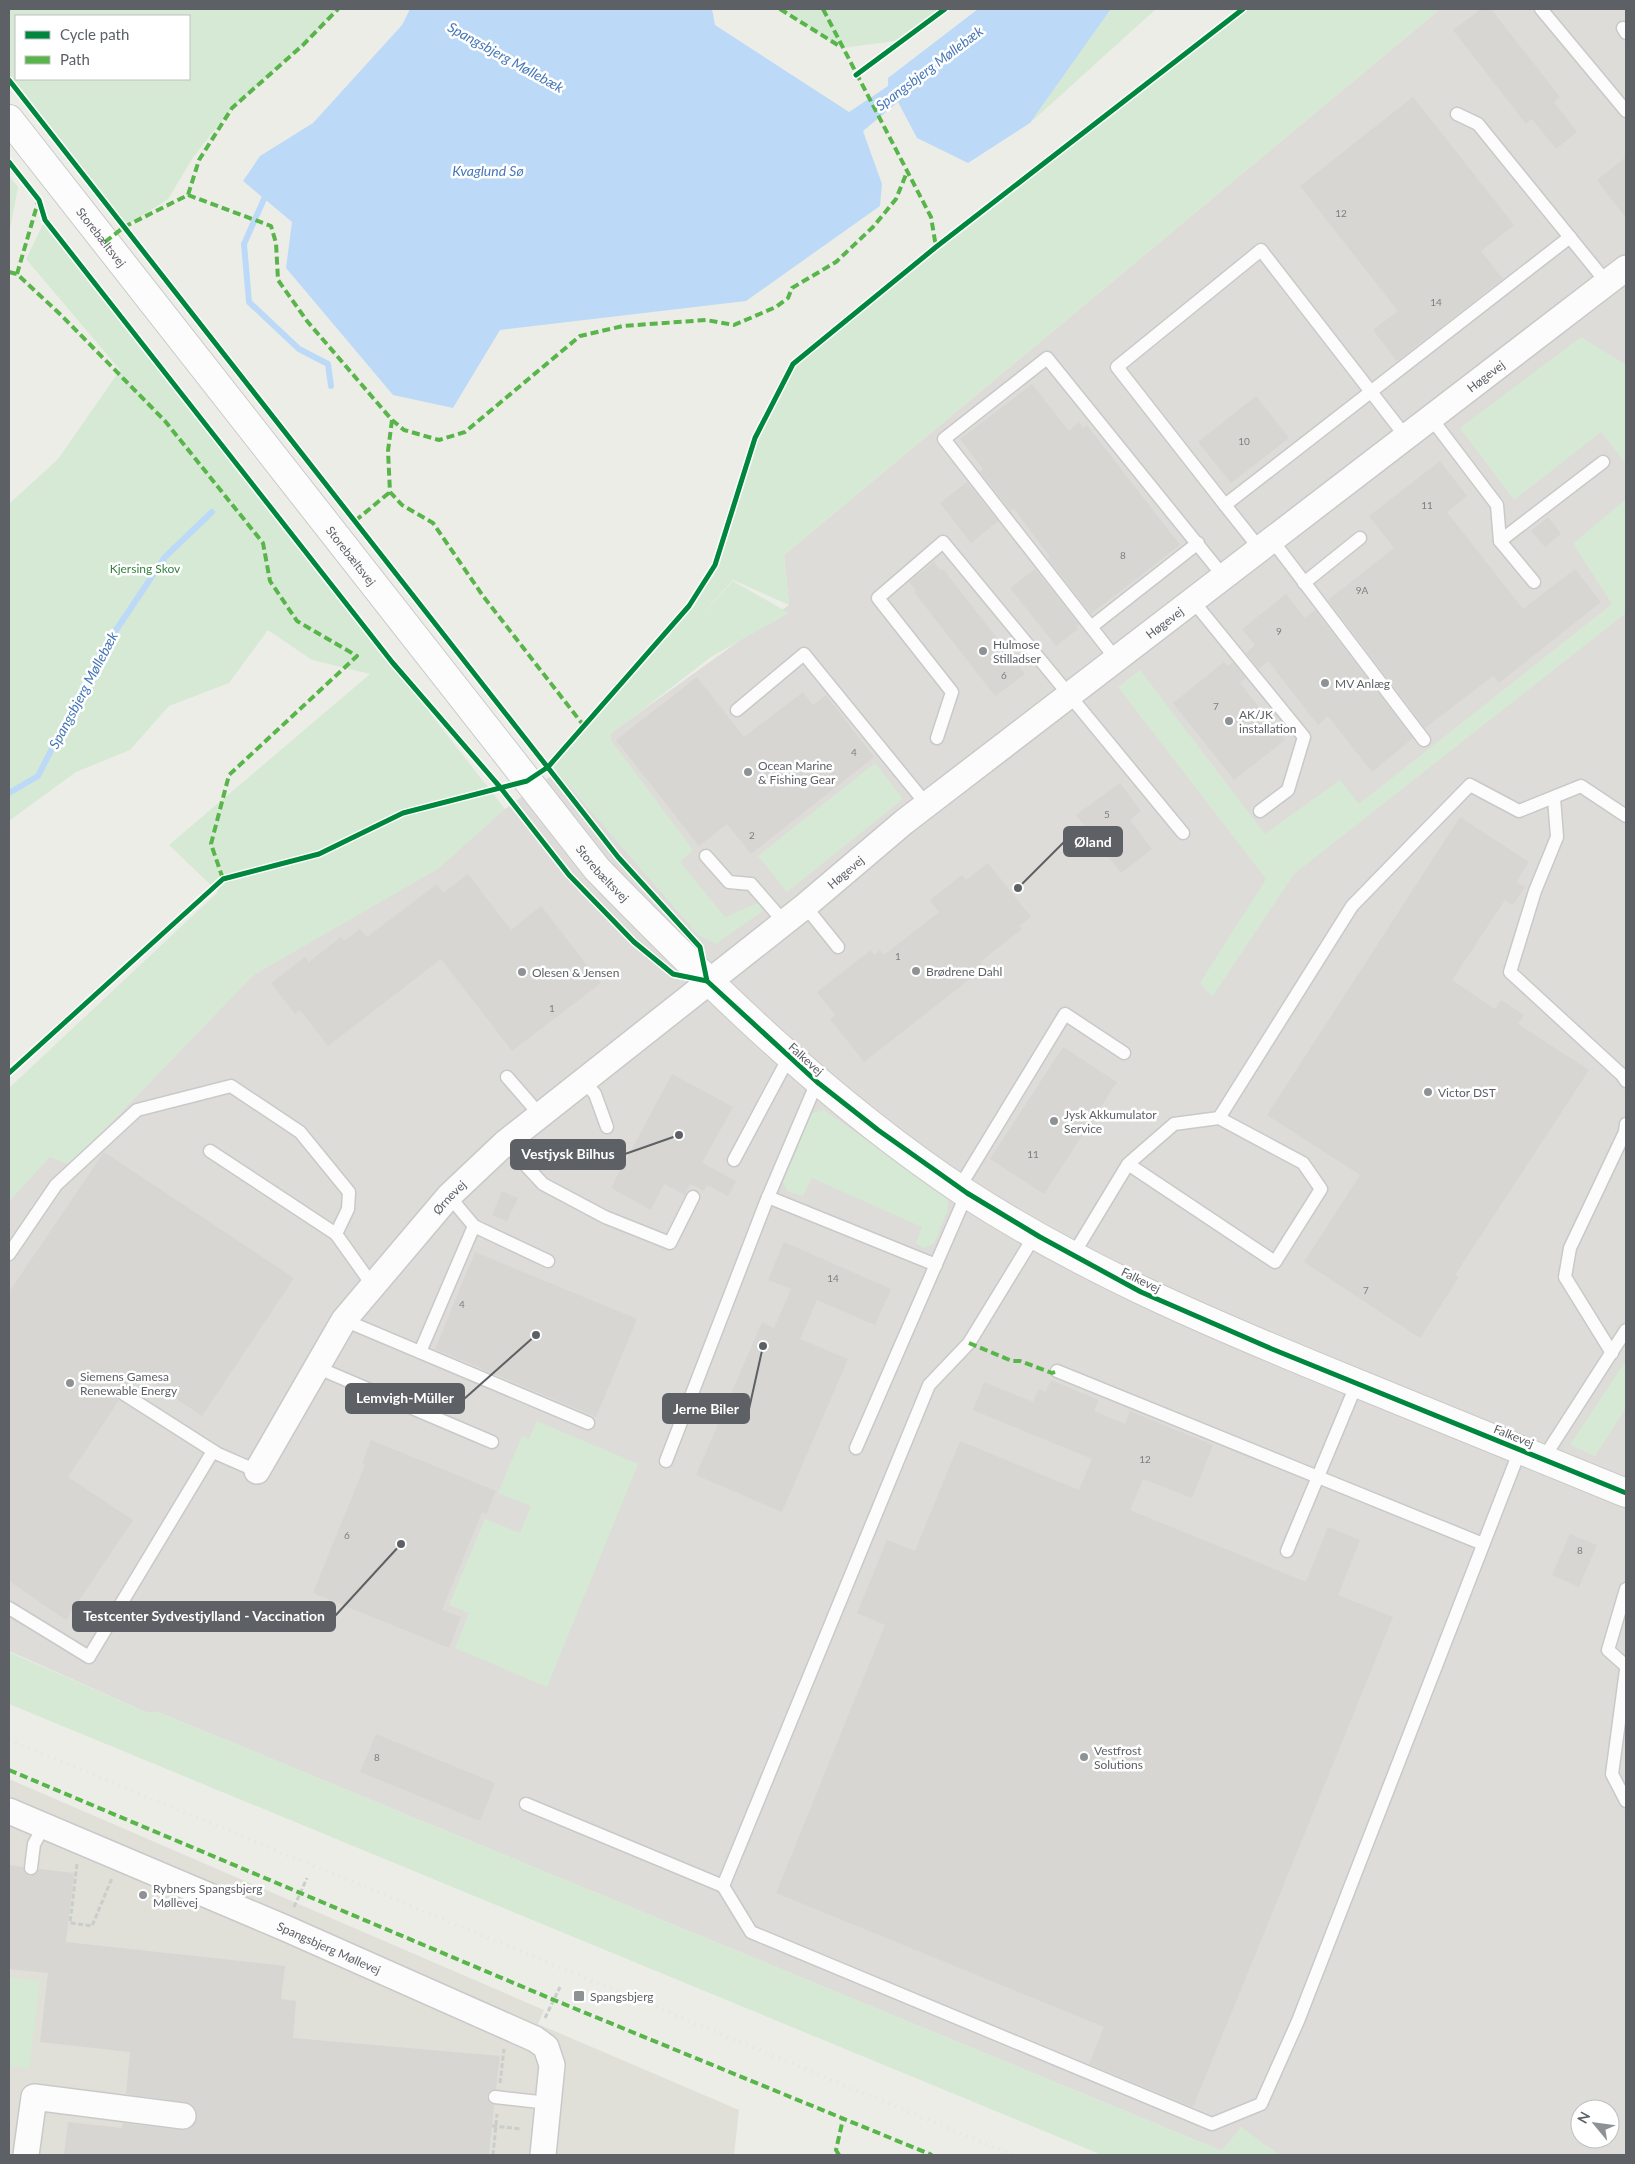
<svg xmlns="http://www.w3.org/2000/svg" width="1635" height="2164" viewBox="0 0 1635 2164" font-family="Lato,sans-serif">
	<style>
		.industrial { fill: #dddcd8; fill-rule: evenodd }
		.education { fill: #e0dfd8 }
		.green { fill: #d6e9d5; fill-rule: evenodd }
		.water { fill: #bcdaf7 }
		.lines { fill: none; stroke-linecap: round; stroke-linejoin: round }
		.stream { stroke: #bcdaf7; stroke-width: 6 }
		.building { fill: #d7d6d3 }
		.service-casing { stroke: #c9c9c9; stroke-width: 15 }
		.minor-casing { stroke: #c9c9c9; stroke-width: 28 }
		.tertiary-casing { stroke: #c9c9c9; stroke-width: 30 }
		.path { stroke: #c9cecb; stroke-width: 3; stroke-dasharray: 5 2.5; stroke-linecap: butt }
		.service { stroke: #fcfcfc; stroke-width: 12 }
		.minor { stroke: #fcfcfc; stroke-width: 25 }
		.tertiary { stroke: #fcfcfc; stroke-width: 28 }
		.rail { stroke: #e4e4e3; stroke-width: 4; stroke-dasharray: 1 6; stroke-linecap: butt }
		.quiet { stroke: #58b549; stroke-width: 4; stroke-dasharray: 8 4; stroke-linecap: butt }
		.cycleway-casing { stroke: #fff; stroke-width: 8 }
		.cycleway { stroke: #00873e; stroke-width: 5 }
		.poi-dot { fill: #8f9294; stroke: #fff; stroke-width: 2 }
		.labels { text-anchor: middle; dominant-baseline: central; stroke-width: 5; stroke-linejoin: round; paint-order: stroke }
		.number-label { font-size: 10px; fill: #7c7f82 }
		.street-label { font-size: 12px; fill: #5d6166; stroke: #fff }
		.park-label { font-size: 12px; fill: #368440; stroke: #fff }
		.poi-label { font-size: 12px; fill: #5d6166; stroke: #fff; text-anchor: start }
		.water-label { font-size: 14px; font-style: italic; fill: #4677b9; stroke: #fff }
		.leader { fill: none; stroke: #5d6166; stroke-width: 2 }
		.callout-dot { fill: #5d6166; stroke: #fff; stroke-width: 2 }
		.callout { fill: #5d6166; stroke: #5d6166; stroke-width: 2 }
		.callout-label { font-size: 14px; text-anchor: middle; font-weight: bold; fill: #fff }
	</style>
	<rect width="100%" height="100%" fill="#edede8"/>
	<!-- industrial -->
	<path class="industrial" d="M1440,9H1626V2155H1279L1241,2128L1222,2151L158,1712L148,1713L9,1651V1201L50,1156L70,1165L252,976L505,809L789,605L784,555ZM1580,2109H1610V2139H1580Z"/>
	<!-- education -->
	<polygon class="education" points="9,1779 544,2010 538,2024 739,2110 734,2155 9,2155"/>
	<!-- green -->
	<g class="green">
		<path d="M9,9H338L303,45L232,108L194,156L168,199L124,227L9,80ZM189,16V79H16V16Z"/>
		<polygon points="780,9 945,9 903,40 842,48"/>
		<polygon points="1111,9 1156,9 1030,123"/>
		<polygon points="1243,9 1440,9 784,555 789,605 733,580 694,623 733,581 789,613 711,657 611,734 611,740 693,850 680,862 725,917 758,903 764,910 716,944 698,935 551,765 692,606 715,565 755,438 793,364 936,247"/>
		<polygon points="9,176 18,187 9,234"/>
		<polygon points="45,220 505,809 438,869 252,976 70,1165 50,1157 9,1201 9,1088 218,892 169,845 370,674 312,660 268,630 229,683 169,706 130,750 76,772 9,821 9,504 58,459 120,370 26,259"/>
		<polygon points="1581,337 1626,365 1626,464 1601,432 1514,500 1460,428"/>
		<polygon points="1626,499 1626,613 1294,874 1212,997 1200,983 1266,879 1118,687 1140,670 1265,834 1340,780 1359,804 1612,604 1573,544"/>
		<polygon points="875,763 903,799 787,892 758,856"/>
		<polygon points="824,1110 943,1194 948,1200 947,1212 934,1244 924,1248 916,1243 922,1227 812,1178 803,1196 787,1191 783,1182 812,1113"/>
		<polygon points="1626,1360 1626,1408 1595,1456 1570,1445"/>
		<polygon points="537,1421 638,1464 547,1687 455,1648 469,1613 449,1605 485,1519 520,1533 531,1506 498,1493 522,1436 529,1439"/>
		<polygon points="9,1652 148,1713 158,1712 1222,2151 1241,2127 1279,2155 1102,2155 9,1704"/>
		<polygon points="9,1977 40,1981 29,2069 9,2066"/>
	</g>
	<!-- water -->
	<polygon class="water" points="410,9 712,9 715,25 849,112 888,86 888,78 978,9 1111,9 1030,123 968,163 917,138 898,102 863,131 882,184 880,206 746,301 500,330 453,408 393,395 286,268 292,222 243,181 260,156 313,123 402,25"/>
	<g class="lines">
		<!-- stream -->
		<g class="stream">
			<polyline points="269,193 264,199 244,244 249,302 299,349 328,364 331,386"/>
			<polyline points="9,793 38,776 102,651 165,557 212,512"/>
		</g>
	</g>
	<!-- building -->
	<g class="building">
		<polygon points="1481,9 1491,9 1560,97 1554,102 1577,132 1556,149 1532,119 1526,124 1453,30"/>
		<polygon points="1413,97 1514,225 1481,251 1503,279 1397,361 1373,330 1398,311 1300,186"/>
		<polygon points="1626,157 1626,218 1597,180"/>
		<polygon points="1032,384 1069,431 1079,422 1083,428 1087,425 1180,545 1091,614 1048,559 1050,557 1014,509 1011,511 980,472 983,469 960,439"/>
		<polygon points="1256,396 1289,438 1231,483 1198,442"/>
		<polygon points="1440,461 1467,496 1447,512 1523,609 1575,569 1601,602 1499,683 1493,676 1425,728 1328,600 1394,548 1369,516"/>
		<polygon points="967,482 998,521 971,543 940,503"/>
		<polygon points="1548,517 1561,534 1545,547 1531,531"/>
		<polygon points="934,562 941,571 943,569 1025,674 995,696 914,592 916,590 909,582"/>
		<polygon points="1035,569 1079,624 1076,626 1078,629 1056,646 1010,588"/>
		<polygon points="1286,594 1305,618 1315,610 1413,738 1372,772 1328,716 1318,725 1268,661 1259,669 1246,653 1255,645 1242,629"/>
		<polygon points="1224,662 1227,666 1233,662 1246,678 1240,683 1285,740 1234,780 1173,703"/>
		<polygon points="697,677 744,737 803,692 813,705 826,695 874,757 751,854 727,824 699,846 616,740"/>
		<polygon points="1120,783 1141,811 1130,820 1152,849 1121,873 1076,815"/>
		<polygon points="1460,817 1529,862 1516,882 1525,887 1513,905 1505,900 1452,980 1495,1009 1501,1000 1524,1015 1518,1024 1589,1070 1455,1275 1459,1277 1420,1338 1304,1262 1360,1175 1267,1115"/>
		<polygon points="988,863 1031,917 1019,926 1022,929 980,962 984,968 864,1062 830,1019 835,1015 817,992 871,950 874,955 880,950 884,955 939,912 930,900 962,875 966,880"/>
		<polygon points="468,874 511,930 541,906 601,983 512,1051 441,959 328,1046 300,1010 295,1014 271,983 305,957 309,962 341,937 344,941 360,929 367,937 437,884 443,893"/>
		<polygon points="1063,1047 1117,1082 1044,1194 990,1159"/>
		<polygon points="672,1074 733,1107 702,1163 736,1181 728,1196 707,1185 704,1191 690,1184 685,1195 664,1184 651,1210 611,1188"/>
		<polygon points="104,1152 294,1278 202,1416 138,1373 128,1387 124,1386 117,1389 116,1394 119,1400 68,1477 133,1520 66,1620 9,1581 9,1292"/>
		<polygon points="502,1191 518,1198 507,1221 492,1215"/>
		<polygon points="784,1242 891,1289 875,1325 817,1300 800,1339 848,1359 782,1512 696,1475 762,1322 774,1328 791,1289 768,1280"/>
		<polygon points="475,1252 637,1319 596,1417 435,1349"/>
		<polygon points="1051,1380 1099,1400 1094,1411 1125,1424 1130,1411 1213,1445 1192,1498 1143,1479 1130,1510 1306,1582 1328,1527 1360,1540 1338,1595 1393,1617 1193,2107 1089,2064 1104,2027 776,1893 885,1625 857,1613 887,1540 915,1551 960,1441 1079,1490 1092,1459 973,1410 984,1382 1033,1402 1039,1389 1046,1392"/>
		<polygon points="371,1440 496,1491 486,1514 482,1512 442,1610 461,1617 449,1648 313,1593 365,1465 362,1464"/>
		<polygon points="1570,1534 1597,1545 1579,1587 1552,1575"/>
		<polygon points="376,1734 495,1783 480,1821 360,1772"/>
		<polygon points="9,1865 23,1867 26,1874 30,1876 37,1873 39,1869 74,1873 66,1942 285,1966 281,1999 296,2001 293,2038 500,2056 496,2089 489,2092 487,2097 490,2103 494,2105 489,2155 64,2155 68,2122 122,2128 123,2123 182,2130 194,2125 197,2118 196,2111 192,2105 185,2102 126,2094 130,2052 40,2042 48,1973 9,1969"/>
	</g>
	<g class="lines">
		<defs>
			<g id="service">
				<polyline points="1541,9 1626,111"/>
				<polyline points="1623,28 1626,33"/>
				<polyline points="1457,114 1478,124 1607,283"/>
				<polyline points="1431,418 1497,505 1500,541 1534,582"/>
				<polyline points="1225,505 1117,367 1261,250 1406,437"/>
				<polyline points="1272,540 1424,740"/>
				<polyline points="1500,541 1603,462"/>
				<polyline points="1260,549 1225,505 1570,237"/>
				<polyline points="1304,583 1360,538"/>
				<polyline points="1193,601 1304,737 1288,790 1260,811"/>
				<polyline points="1091,627 1198,543"/>
				<polyline points="1116,659 944,439 1047,358 1224,577"/>
				<polyline points="737,710 804,654 927,805"/>
				<polyline points="937,738 952,692 878,598 943,542 1183,833"/>
				<polyline points="1554,798 1557,837 1535,891 1510,972 1622,1075 1626,1081"/>
				<polyline points="706,856 729,882 751,884 784,922"/>
				<polyline points="805,906 838,947"/>
				<polyline points="507,1077 540,1115"/>
				<polyline points="583,1080 595,1094 607,1127"/>
				<polyline points="1219,1118 1352,906 1470,785 1519,811 1581,786 1626,816"/>
				<polyline points="505,1143 543,1184 605,1217 670,1243 693,1197"/>
				<polyline points="210,1151 336,1234 373,1286"/>
				<polyline points="734,1160 789,1057"/>
				<polyline points="959,1188 1065,1014 1124,1053"/>
				<polyline points="449,1196 474,1226 548,1261"/>
				<polyline points="768,1197 936,1265"/>
				<polyline points="9,1254 56,1185 137,1110 231,1086 300,1132 349,1192 348,1209 336,1234"/>
				<polyline points="1073,1255 1128,1164 1174,1124 1219,1118 1303,1163 1321,1189 1275,1262 1128,1164"/>
				<polyline points="344,1320 588,1423"/>
				<polyline points="420,1352 474,1226"/>
				<polyline points="1612,1353 1565,1277 1570,1248 1625,1132 1626,1124"/>
				<polyline points="316,1367 492,1442"/>
				<polyline points="1057,1371 1483,1544"/>
				<polyline points="124,1394 218,1454 257,1471"/>
				<polyline points="856,1448 967,1193"/>
				<polyline points="1543,1459 1626,1330"/>
				<polyline points="666,1461 766,1202 817,1082"/>
				<polyline points="1287,1551 1357,1383"/>
				<polyline points="1626,1589 1608,1650 1626,1666"/>
				<polyline points="9,1608 89,1657 213,1451"/>
				<polyline points="1626,1670 1612,1774 1626,1801"/>
				<polyline points="526,1804 723,1886 929,1385 969,1343 1035,1235"/>
				<polyline points="31,1868 34,1844 44,1826"/>
				<polyline points="723,1886 751,1932 1212,2124 1261,2104 1298,2021 1520,1450"/>
				<polyline points="495,2097 548,2103"/>
			</g>
			<g id="minor">
				<path id="s1" d="M257,1471L344,1320L449,1196L505,1143L805,906L904,822L1626,268"/>
				<path id="s2" d="M9,1811L285,1928L535,2039L546,2047L552,2065L543,2155"/>
				<polyline points="26,2155 34,2097 183,2116"/>
			</g>
			<g id="tertiary">
				<path id="s3" d="M9,119L597,869C711,986 827,1101 964,1192C1087,1272 1219,1327 1354,1382C1445,1419 1535,1456 1626,1493"/>
			</g>
		</defs>
		<!-- service casing -->
		<use href="#service" class="service-casing"/>
		<!-- minor casing -->
		<use href="#minor" class="minor-casing"/>
		<!-- tertiary casing -->
		<use href="#tertiary" class="tertiary-casing"/>
		<!-- path -->
		<g class="path">
			<polyline points="77,1864 70,1923 92,1926 112,1878"/>
			<polyline points="294,1907 307,1878"/>
			<polyline points="545,2018 560,1987"/>
			<polyline points="500,2083 504,2049"/>
			<polyline points="492,2126 522,2129"/>
			<polyline points="493,2155 497,2114"/>
		</g>
		<!-- service -->
		<use href="#service" class="service"/>
		<!-- minor -->
		<use href="#minor" class="minor"/>
		<!-- tertiary -->
		<use href="#tertiary" class="tertiary"/>
		<!-- rail -->
		<polyline class="rail" points="9,1740 1013,2155"/>
		<!-- quiet -->
		<g class="quiet">
			<polyline points="780,9 841,47"/>
			<polyline points="823,9 931,217 936,247"/>
			<polyline points="188,195 271,226 276,243 278,280 307,321 392,420 404,430 439,440 465,432 580,336 623,326 706,320 734,325 776,307 788,298 792,288 836,262 873,227 896,199 907,172"/>
			<polyline points="105,242 124,227 188,195 199,160 232,108 303,45 338,9"/>
			<polyline points="9,272 17,274 62,316 165,421 263,543 270,581 297,621 357,656 229,775 211,844 223,879"/>
			<polyline points="17,274 38,202"/>
			<polyline points="392,420 388,451 390,492 402,505 433,523 483,596 584,726"/>
			<polyline points="355,521 390,492"/>
			<polyline points="969,1343 1012,1361 1020,1361 1052,1373 1057,1371"/>
			<polyline points="9,1770 554,2000 932,2155"/>
			<polyline points="839,2155 836,2150 843,2119"/>
		</g>
		<defs>
			<g id="cycleway">
				<polyline points="856,75 945,9"/>
				<polyline points="9,80 618,857 700,947 707,981"/>
				<polyline points="9,162 39,200 45,220 392,662 500,787 569,875 634,942 673,974 707,981 817,1082 878,1130 967,1193 1040,1237 1141,1292 1272,1349 1626,1493"/>
				<polyline points="9,1073 223,879 319,854 403,813 527,781 548,767 689,606 715,565 755,438 793,364 936,247 1243,9"/>
			</g>
		</defs>
		<!-- cycleway casing -->
		<use href="#cycleway" class="cycleway-casing"/>
		<!-- cycleway -->
		<use href="#cycleway" class="cycleway"/>
	</g>
	<!-- markers -->
	<g class="poi-dot">
		<circle cx="983" cy="651" r="5"/>
		<circle cx="1325" cy="683" r="5"/>
		<circle cx="1229" cy="721" r="5"/>
		<circle cx="748" cy="772" r="5"/>
		<circle cx="916" cy="971" r="5"/>
		<circle cx="522" cy="972" r="5"/>
		<circle cx="1428" cy="1092" r="5"/>
		<circle cx="1054" cy="1121" r="5"/>
		<circle cx="70" cy="1383" r="5"/>
		<circle cx="1084" cy="1757" r="5"/>
		<circle cx="143" cy="1895" r="5"/>
		<rect x="573" y="1990" width="12" height="12" rx="2.5"/>
	</g>
	<g class="labels">
		<!-- number labels -->
		<g class="number-label">
			<text x="1341" y="213">12</text>
			<text x="1436" y="302">14</text>
			<text x="1244" y="441">10</text>
			<text x="1427" y="505">11</text>
			<text x="1123" y="555">8</text>
			<text x="1362" y="590">9A</text>
			<text x="1279" y="631">9</text>
			<text x="1004" y="675">6</text>
			<text x="1216" y="706">7</text>
			<text x="854" y="752">4</text>
			<text x="1107" y="814">5</text>
			<text x="752" y="835">2</text>
			<text x="898" y="956">1</text>
			<text x="552" y="1008">1</text>
			<text x="1033" y="1154">11</text>
			<text x="833" y="1278">14</text>
			<text x="1366" y="1290">7</text>
			<text x="462" y="1304">4</text>
			<text x="1145" y="1459">12</text>
			<text x="347" y="1535">6</text>
			<text x="1580" y="1550">8</text>
			<text x="377" y="1757">8</text>
		</g>
		<!-- street labels -->
		<g class="street-label">
			<text stroke="none"><textPath href="#s3" startOffset="150">Storebæltsvej</textPath></text>
			<text stroke="none"><textPath href="#s1" startOffset="1659">Høgevej</textPath></text>
			<text stroke="none"><textPath href="#s3" startOffset="555">Storebæltsvej</textPath></text>
			<text stroke="none"><textPath href="#s1" startOffset="1254">Høgevej</textPath></text>
			<text stroke="none"><textPath href="#s1" startOffset="849">Høgevej</textPath></text>
			<text stroke="none"><textPath href="#s3" startOffset="960">Storebæltsvej</textPath></text>
			<text transform="translate(806 1059) rotate(42)">Falkevej</text>
			<text stroke="none"><textPath href="#s1" startOffset="336">Ørnevej</textPath></text>
			<text transform="translate(1141 1280) rotate(26)">Falkevej</text>
			<text transform="translate(1514 1436) rotate(22)">Falkevej</text>
			<text stroke="none"><textPath href="#s2" startOffset="348">Spangsbjerg Møllevej</textPath></text>
		</g>
		<!-- park labels -->
		<g class="park-label">
			<text x="145" y="568">Kjersing Skov</text>
		</g>
		<!-- poi labels -->
		<g class="poi-label">
			<text x="993" y="644">Hulmose<tspan x="993" dy="14">Stilladser</tspan></text>
			<text x="1335" y="683">MV Anlæg</text>
			<text x="1239" y="714">AK/JK<tspan x="1239" dy="14">installation</tspan></text>
			<text x="758" y="765">Ocean Marine<tspan x="758" dy="14">&amp; Fishing Gear</tspan></text>
			<text x="926" y="971">Brødrene Dahl</text>
			<text x="532" y="972">Olesen &amp; Jensen</text>
			<text x="1438" y="1092">Victor DST</text>
			<text x="1064" y="1114">Jysk Akkumulator<tspan x="1064" dy="14">Service</tspan></text>
			<text x="80" y="1376">Siemens Gamesa<tspan x="80" dy="14">Renewable Energy</tspan></text>
			<text x="1094" y="1750">Vestfrost<tspan x="1094" dy="14">Solutions</tspan></text>
			<text x="153" y="1888">Rybners Spangsbjerg<tspan x="153" dy="14">Møllevej</tspan></text>
			<text x="590" y="1996">Spangsbjerg</text>
		</g>
		<!-- water labels -->
		<g class="water-label">
			<text transform="translate(506 57) rotate(29)">Spangsbjerg Møllebæk</text>
			<text transform="translate(929 68) rotate(-37)">Spangsbjerg Møllebæk</text>
			<text x="488" y="170">Kvaglund Sø</text>
			<text transform="translate(83 690) rotate(-62)">Spangsbjerg Møllebæk</text>
		</g>
	</g>
	<!-- callouts -->
	<path class="leader" d="M1018 888L1064 842M679 1135L625 1154M536 1335L464 1399M763 1346L749 1409M401 1544L335 1616"/>
	<g class="callout-dot">
		<circle cx="1018" cy="888" r="5"/>
		<circle cx="679" cy="1135" r="5"/>
		<circle cx="536" cy="1335" r="5"/>
		<circle cx="763" cy="1346" r="5"/>
		<circle cx="401" cy="1544" r="5"/>
	</g>
	<g class="callout">
		<rect x="1064" y="827" width="58" height="29" rx="5"/>
		<rect x="511" y="1140" width="114" height="29" rx="5"/>
		<rect x="346" y="1384" width="118" height="29" rx="5"/>
		<rect x="663" y="1394" width="86" height="29" rx="5"/>
		<rect x="73" y="1602" width="262" height="29" rx="5"/>
	</g>
	<g class="callout-label">
		<text x="1093" y="847">Øland</text>
		<text x="568" y="1159">Vestjysk Bilhus</text>
		<text x="405" y="1403">Lemvigh-Müller</text>
		<text x="706" y="1414">Jerne Biler</text>
		<text x="204" y="1621">Testcenter Sydvestjylland - Vaccination</text>
	</g>
	<!-- border -->
	<rect width="1635" height="2164" fill="none" stroke="#5d6166" stroke-width="20"/>
	<!-- legend -->
	<rect x="15" y="15" width="175" height="65" fill="#ffffff" stroke="#bec0c2"/>
	<rect x="25" y="31" width="25" height="8" fill="#00873e" stroke="#bec0c2"/>
	<text x="60" y="40" font-size="15" fill="#5d6166">Cycle path</text>
	<rect x="25" y="56" width="25" height="8" fill="#58b549" stroke="#bec0c2"/>
	<text x="60" y="65" font-size="15" fill="#5d6166">Path</text>
	<!-- north arrow -->
	<g transform="translate(1595 2124) rotate(299)"><circle r="24" fill="#ffffff" stroke="#bec0c2"/>
	<path d="M0-4L9 19L0 12L-9 19Z" fill="#8f9294"/>
	<text y="-8" font-size="14" font-weight="bold" text-anchor="middle" fill="#5d6166">N</text>
	</g>
</svg>
